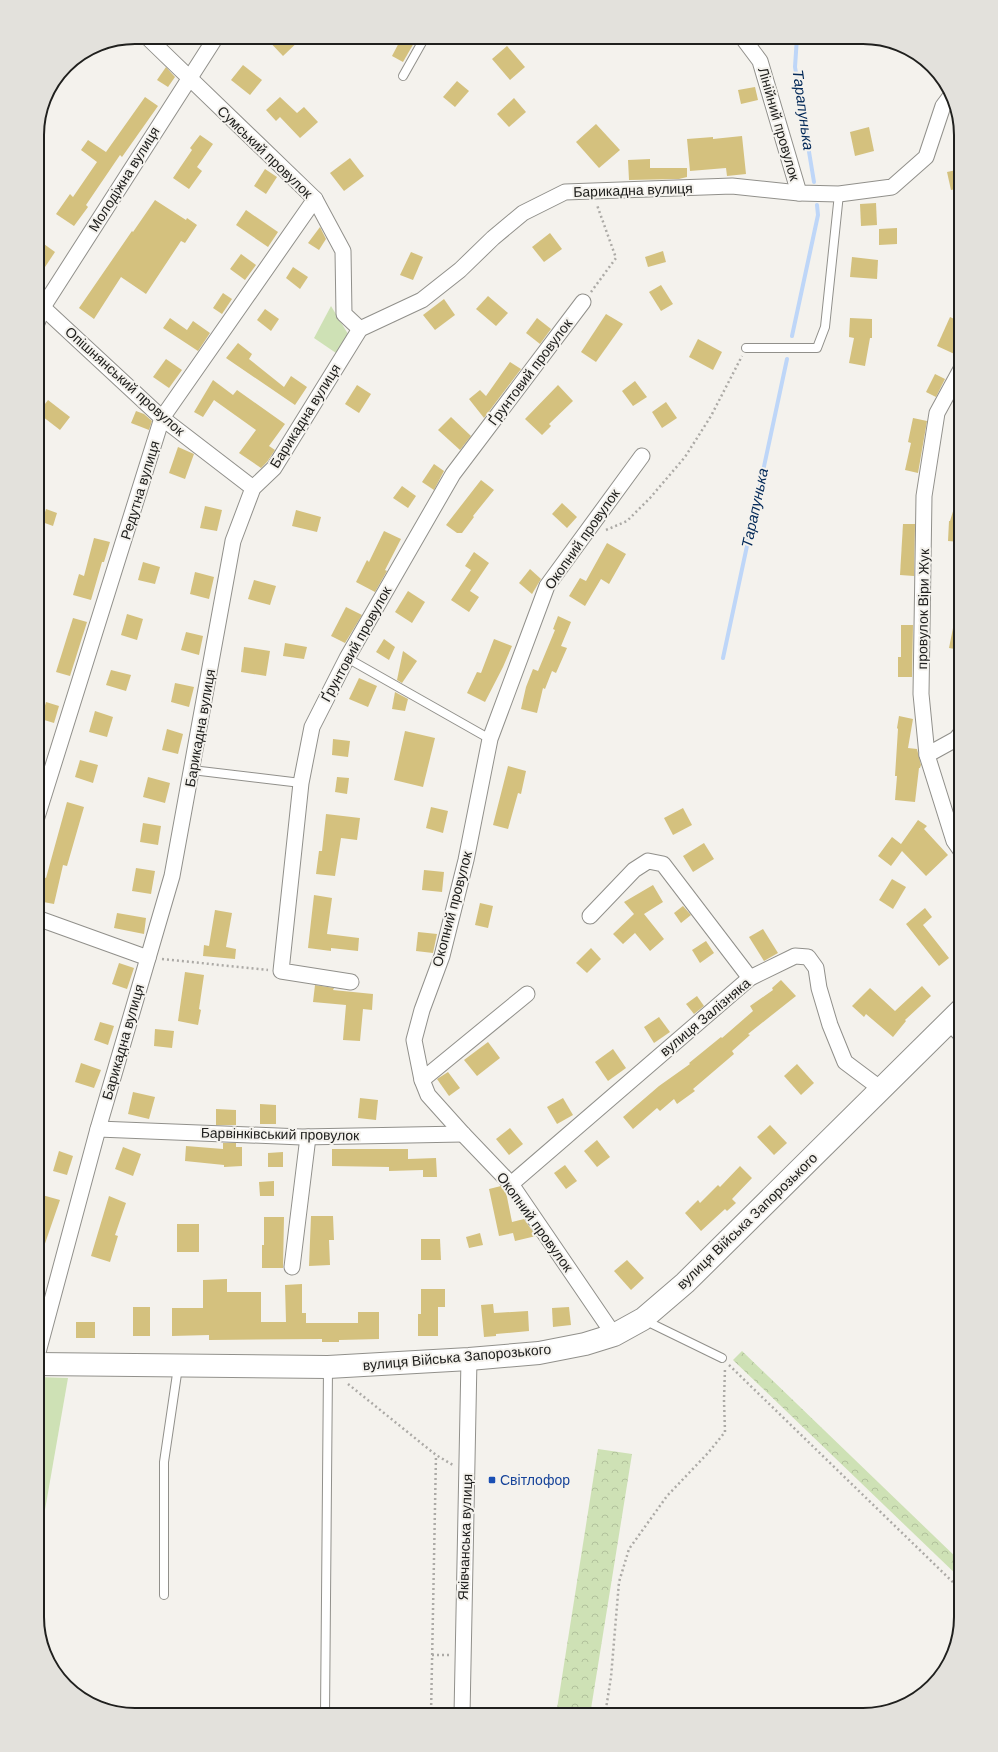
<svg xmlns="http://www.w3.org/2000/svg" width="998" height="1752" viewBox="0 0 998 1752" font-family="'DM Sans',sans-serif">
	<style>
		.forest { fill: url(#forest-crowns) }
		.park { fill: #cee1b5 }
		.lines { fill: none; stroke-linecap: round; stroke-linejoin: round }
		.stream { stroke: #bed6f8; stroke-width: 4 }
		.building { fill: #d4c17e }
		.lane-casing { stroke: #91908b; stroke-width: 10 }
		.street-casing { stroke: #91908b; stroke-width: 17 }
		.secondary-casing { stroke: #91908b; stroke-width: 24 }
		.path { stroke: #acaaa6; stroke-width: 2.5; stroke-dasharray: 2 3; stroke-linecap: butt }
		.lane { stroke: #fff; stroke-width: 8 }
		.street { stroke: #fff; stroke-width: 15 }
		.secondary { stroke: #fff; stroke-width: 22 }
		.transit-dot { fill: #1a4fb4; stroke: #f4f2ed; stroke-width: 1.5 }
		.labels { text-anchor: middle; dominant-baseline: central; stroke-width: 4; stroke-linejoin: round; paint-order: stroke }
		.street-label { font-size: 14px; fill: #20201e; stroke: #f4f2ed }
		.transit-label { font-size: 14px; fill: #164399; stroke: #f4f2ed; text-anchor: start }
		.water-label { font-size: 15px; font-style: italic; fill: #032958; stroke: #f4f2ed }
		.rim { fill: none; stroke: #20201e; stroke-width: 2 }
	</style>
	<defs>
		<pattern id="forest-crowns" width="20" height="18" patternUnits="userSpaceOnUse"><rect width="20" height="18" fill="#cee1b5"/><path d="M2 6a3 3 0 1 1 6 0M12 15a3 3 0 1 1 6 0" fill="none" stroke="#b1c19b"/></pattern>
	</defs>
	<rect width="100%" height="100%" fill="#f4f2ed"/>
	<!-- forest -->
	<g class="forest">
		<polygon points="742,1351 961,1562 961,1579 733,1360"/>
		<polygon points="598,1449 632,1454 590,1715 556,1715"/>
	</g>
	<!-- park -->
	<g class="park">
		<polygon points="331,306 348,334 336,353 314,338"/>
		<polygon points="37,1377 68,1378 38,1550 37,1550"/>
	</g>
	<g class="lines">
		<!-- stream -->
		<g class="stream">
			<polyline points="797,37 795,67 814,182"/>
			<polyline points="792,336 818,215 817,205"/>
			<polyline points="723,658 787,359"/>
		</g>
	</g>
	<!-- building -->
	<g class="building">
		<polygon points="265,37 303,37 283,56"/>
		<polygon points="402,37 414,43 403,62 392,56"/>
		<polygon points="507,46 525,67 510,80 492,59"/>
		<polygon points="243,65 262,80 250,95 231,80"/>
		<polygon points="166,67 175,77 168,87 157,80"/>
		<polygon points="457,81 469,91 455,107 443,97"/>
		<polygon points="755,87 758,100 741,104 738,90"/>
		<polygon points="145,97 158,106 122,157 120,155 86,205 88,207 74,226 56,214 70,194 73,197 97,162 81,150 88,140 106,152"/>
		<polygon points="280,97 297,113 304,107 318,122 300,138 280,117 276,121 266,110"/>
		<polygon points="514,98 526,112 509,127 497,114"/>
		<polygon points="596,124 620,150 599,168 576,142"/>
		<polygon points="869,127 874,151 855,156 850,132"/>
		<polygon points="200,135 213,144 197,167 202,171 189,189 173,178 192,150 190,148"/>
		<polygon points="742,136 746,174 727,176 726,168 690,171 687,139 713,137 713,139"/>
		<polygon points="350,158 364,176 344,191 330,173"/>
		<polygon points="650,159 650,168 687,168 687,177 679,179 629,180 628,160"/>
		<polygon points="265,169 277,177 266,194 254,186"/>
		<polygon points="961,169 961,188 951,190 947,172"/>
		<polygon points="155,200 186,220 187,218 197,225 185,243 181,241 146,294 121,277 94,319 79,308 132,231 133,232"/>
		<polygon points="876,203 877,225 861,226 860,204"/>
		<polygon points="246,210 278,232 268,247 236,225"/>
		<polygon points="320,227 326,239 319,250 308,243"/>
		<polygon points="897,228 897,244 879,245 879,229"/>
		<polygon points="550,233 562,249 544,262 532,247"/>
		<polygon points="37,239 55,252 37,279"/>
		<polygon points="663,251 666,262 648,267 645,257"/>
		<polygon points="411,252 423,257 413,280 400,275"/>
		<polygon points="241,254 256,265 245,280 230,269"/>
		<polygon points="852,257 878,260 877,279 850,277"/>
		<polygon points="293,267 308,277 300,289 286,278"/>
		<polygon points="661,285 673,304 661,311 649,292"/>
		<polygon points="223,293 232,299 222,314 213,308"/>
		<polygon points="488,296 508,313 496,326 476,309"/>
		<polygon points="444,299 455,315 435,330 423,315"/>
		<polygon points="265,309 279,319 271,331 257,320"/>
		<polygon points="606,314 623,324 596,362 581,352"/>
		<polygon points="950,317 961,322 961,357 937,346"/>
		<polygon points="170,318 187,330 193,321 210,333 198,351 163,328"/>
		<polygon points="537,318 551,329 540,344 526,333"/>
		<polygon points="850,318 872,319 872,338 870,338 865,366 849,363 854,338 849,337"/>
		<polygon points="698,339 722,352 713,370 689,357"/>
		<polygon points="238,343 252,354 249,359 284,387 291,376 307,387 295,405 226,358"/>
		<polygon points="166,359 182,370 169,388 153,377"/>
		<polygon points="510,362 521,369 484,418 469,399 480,390 486,396"/>
		<polygon points="935,374 945,379 936,397 926,392"/>
		<polygon points="213,380 233,395 237,390 285,424 269,446 275,450 267,462 261,468 239,453 256,430 214,400 203,417 194,412"/>
		<polygon points="635,381 647,397 633,406 622,391"/>
		<polygon points="357,385 371,394 359,413 345,404"/>
		<polygon points="558,385 573,401 549,424 551,426 542,435 525,419"/>
		<polygon points="48,400 70,417 60,430 38,413"/>
		<polygon points="666,402 677,418 662,428 652,412"/>
		<polygon points="136,411 144,414 152,421 149,430 131,423"/>
		<polygon points="451,417 471,436 460,450 438,430"/>
		<polygon points="913,418 927,421 918,473 905,470 911,443 908,442"/>
		<polygon points="178,447 194,454 185,479 169,473"/>
		<polygon points="434,464 444,471 434,490 422,482"/>
		<polygon points="481,480 494,490 473,516 474,517 462,533 457,533 446,525"/>
		<polygon points="402,486 416,496 408,508 393,498"/>
		<polygon points="958,495 961,495 961,542 948,541 949,521 950,521"/>
		<polygon points="562,503 577,517 567,528 552,514"/>
		<polygon points="205,506 222,510 217,531 200,528"/>
		<polygon points="46,509 57,513 53,526 42,522"/>
		<polygon points="296,510 321,517 317,532 292,526"/>
		<polygon points="903,524 915,524 914,576 900,575"/>
		<polygon points="384,531 401,539 385,570 387,571 375,592 356,582 367,560 369,562"/>
		<polygon points="94,538 110,542 104,562 102,562 91,600 73,595 79,574 84,576"/>
		<polygon points="607,543 626,554 609,584 601,579 585,606 569,596 580,578 586,581"/>
		<polygon points="474,552 489,563 470,591 479,597 469,612 451,600 471,570 465,566"/>
		<polygon points="143,562 160,567 155,584 138,580"/>
		<polygon points="530,569 541,579 532,594 519,583"/>
		<polygon points="195,572 214,577 209,599 190,594"/>
		<polygon points="254,580 276,586 270,605 248,599"/>
		<polygon points="408,591 425,602 412,623 395,612"/>
		<polygon points="346,607 362,615 345,643 331,636"/>
		<polygon points="956,613 961,613 961,650 949,648"/>
		<polygon points="127,614 143,619 137,640 121,635"/>
		<polygon points="558,616 571,622 561,646 567,648 556,673 552,671 545,689 543,688 537,713 521,709 526,687 533,669 538,671 555,630 553,629"/>
		<polygon points="73,618 87,622 70,676 56,672"/>
		<polygon points="901,625 913,625 912,677 898,677 898,657 901,657"/>
		<polygon points="186,632 203,636 199,655 181,650"/>
		<polygon points="384,639 395,647 389,660 376,652"/>
		<polygon points="494,639 512,646 503,667 485,702 467,693 477,672 481,673"/>
		<polygon points="285,643 307,647 304,659 283,656"/>
		<polygon points="244,647 270,651 266,676 241,672"/>
		<polygon points="403,651 417,661 402,683 397,680"/>
		<polygon points="111,670 131,675 126,691 106,685"/>
		<polygon points="359,678 377,686 368,707 349,699"/>
		<polygon points="175,683 194,687 189,707 171,702"/>
		<polygon points="395,692 408,699 405,711 392,709"/>
		<polygon points="46,702 59,706 54,723 41,719"/>
		<polygon points="95,711 113,717 107,737 89,732"/>
		<polygon points="899,716 913,719 908,748 917,749 921,765 920,768 919,768 915,802 895,800 897,776 895,776 898,729 897,728"/>
		<polygon points="167,729 183,734 178,754 162,750"/>
		<polygon points="405,731 435,738 423,787 394,780"/>
		<polygon points="333,739 350,741 348,757 332,755"/>
		<polygon points="80,760 98,765 93,783 75,777"/>
		<polygon points="508,766 526,771 521,794 518,793 508,829 493,825"/>
		<polygon points="148,777 170,783 165,803 143,797"/>
		<polygon points="337,777 349,778 347,794 335,792"/>
		<polygon points="67,802 84,807 67,866 63,865 54,904 38,901 43,877 46,878"/>
		<polygon points="431,807 448,811 443,833 426,828"/>
		<polygon points="683,808 692,825 673,835 664,818"/>
		<polygon points="326,814 360,818 357,840 341,838 335,876 316,874 319,851 322,851"/>
		<polygon points="918,820 927,826 924,829 948,855 926,876 902,851 891,866 878,856 892,837 901,844"/>
		<polygon points="143,823 161,826 158,845 140,842"/>
		<polygon points="704,843 714,859 693,872 683,856"/>
		<polygon points="136,868 155,871 151,894 132,891"/>
		<polygon points="424,870 444,872 442,892 422,890"/>
		<polygon points="892,879 906,887 893,909 879,900"/>
		<polygon points="653,885 663,902 644,914 664,939 650,951 635,933 623,944 613,934 634,914 624,902"/>
		<polygon points="314,895 332,898 327,934 359,938 358,951 331,948 331,951 308,948"/>
		<polygon points="480,903 493,906 488,928 475,925"/>
		<polygon points="683,906 691,915 681,923 674,913"/>
		<polygon points="925,908 932,917 923,925 949,958 939,966 906,924"/>
		<polygon points="215,910 232,913 226,947 236,949 235,959 203,956 204,945 209,946"/>
		<polygon points="117,913 146,918 144,934 114,928"/>
		<polygon points="763,929 778,953 764,961 749,937"/>
		<polygon points="418,932 437,934 433,953 416,951"/>
		<polygon points="706,941 714,953 700,963 692,950"/>
		<polygon points="591,948 601,959 587,973 576,963"/>
		<polygon points="119,963 134,968 127,989 112,984"/>
		<polygon points="185,972 204,975 199,1009 201,1010 198,1025 178,1021"/>
		<polygon points="781,980 796,996 748,1034 750,1035 732,1051 734,1054 693,1089 695,1091 677,1104 674,1099 660,1111 657,1108 633,1129 623,1117 659,1086 690,1064 689,1063 721,1037 722,1038 753,1011 750,1006 773,990 772,988"/>
		<polygon points="315,985 334,988 333,990 373,994 372,1010 363,1009 360,1041 343,1040 346,1005 313,1002"/>
		<polygon points="922,986 931,996 905,1020 906,1021 893,1037 866,1014 864,1017 852,1006 870,988 895,1011"/>
		<polygon points="697,996 704,1006 694,1014 686,1004"/>
		<polygon points="659,1017 670,1032 654,1043 644,1027"/>
		<polygon points="100,1022 114,1026 108,1045 94,1040"/>
		<polygon points="155,1029 174,1031 172,1048 154,1046"/>
		<polygon points="488,1042 500,1058 477,1076 464,1060"/>
		<polygon points="613,1049 626,1068 608,1081 595,1062"/>
		<polygon points="81,1063 101,1070 94,1088 75,1082"/>
		<polygon points="797,1064 814,1083 801,1095 784,1076"/>
		<polygon points="448,1072 460,1088 449,1096 437,1079"/>
		<polygon points="133,1092 155,1097 149,1119 128,1114"/>
		<polygon points="360,1098 378,1100 376,1120 358,1118"/>
		<polygon points="563,1098 573,1115 557,1124 547,1107"/>
		<polygon points="260,1104 276,1105 276,1124 260,1124"/>
		<polygon points="216,1109 236,1110 236,1125 216,1125"/>
		<polygon points="770,1125 787,1143 774,1155 757,1137"/>
		<polygon points="510,1128 523,1144 509,1155 496,1139"/>
		<polygon points="597,1140 610,1157 597,1167 584,1151"/>
		<polygon points="223,1143 236,1143 236,1147 242,1147 242,1166 224,1167 224,1165 185,1161 186,1146 223,1149"/>
		<polygon points="123,1147 141,1154 133,1176 115,1169"/>
		<polygon points="332,1149 408,1149 408,1159 436,1158 437,1177 423,1177 423,1170 389,1171 389,1167 332,1166"/>
		<polygon points="59,1151 73,1156 67,1175 53,1171"/>
		<polygon points="283,1152 283,1167 268,1167 268,1153"/>
		<polygon points="565,1165 577,1181 566,1189 554,1173"/>
		<polygon points="740,1166 752,1178 732,1199 736,1203 727,1211 725,1209 701,1231 685,1213 698,1200 700,1203 718,1185 720,1187"/>
		<polygon points="274,1181 274,1196 260,1196 259,1182"/>
		<polygon points="501,1186 506,1192 512,1222 524,1219 536,1236 515,1241 513,1233 499,1236 489,1189"/>
		<polygon points="42,1195 60,1200 39,1261 37,1260 37,1211"/>
		<polygon points="109,1196 126,1203 115,1235 118,1236 110,1262 91,1256"/>
		<polygon points="311,1216 333,1216 334,1240 329,1240 330,1265 309,1266"/>
		<polygon points="264,1217 284,1217 283,1268 262,1268 262,1245 264,1245"/>
		<rect x="177" y="1224" width="22" height="28"/>
		<polygon points="480,1233 483,1245 469,1248 466,1237"/>
		<polygon points="421,1239 440,1239 441,1260 421,1260"/>
		<polygon points="627,1260 644,1278 631,1290 614,1271"/>
		<polygon points="227,1279 227,1292 261,1292 261,1322 286,1322 285,1285 302,1284 302,1313 306,1313 306,1323 358,1323 358,1312 379,1312 379,1339 339,1340 339,1342 322,1342 322,1339 209,1340 209,1335 172,1336 172,1308 203,1308 203,1280"/>
		<polygon points="421,1289 445,1289 445,1307 438,1307 438,1336 418,1336 418,1314 421,1314"/>
		<polygon points="493,1304 494,1313 528,1311 529,1331 496,1334 496,1336 484,1337 481,1305"/>
		<rect x="133" y="1307" width="17" height="29"/>
		<polygon points="569,1307 571,1325 553,1327 552,1308"/>
		<rect x="76" y="1322" width="19" height="16"/>
	</g>
	<g class="lines">
		<defs>
			<g id="lane">
				<polyline points="403,76 425,37"/>
				<polyline points="746,348 817,348 825,327 839,194"/>
				<polyline points="347,658 490,739"/>
				<polyline points="192,770 301,783"/>
				<polyline points="644,1320 722,1358"/>
				<polyline points="164,1595 164,1462 178,1367"/>
				<polyline points="325,1715 328,1368"/>
			</g>
			<g id="street">
				<polyline points="147,37 315,199 343,251 344,314 360,329"/>
				<polyline points="742,37 760,61 799,193"/>
				<polyline points="37,302 162,418 253,488"/>
				<polyline points="37,323 43,307 216,37"/>
				<polyline points="927,755 956,739 961,733"/>
				<polyline points="37,817 162,418 315,199"/>
				<polyline points="961,851 954,841 927,755 921,694 924,496 937,413 961,369"/>
				<polyline points="590,916 634,870 648,861 663,864 750,978"/>
				<polyline points="37,918 148,958"/>
				<polyline points="351,982 281,971 301,783 312,727 347,658 453,474 583,302"/>
				<polyline points="949,1022 961,1035"/>
				<polyline points="422,1080 527,994"/>
				<polyline points="98,1129 302,1137 463,1134"/>
				<polyline points="511,1184 750,978 795,956 808,957 816,968 819,988 830,1025 845,1062 881,1089"/>
				<polyline points="292,1267 308,1137"/>
				<polyline points="614,1335 511,1184 463,1134 428,1095 422,1080 414,1040 422,1010 442,956 466,860 490,739 547,586 642,456"/>
				<polyline points="37,1356 98,1129 172,876 233,541 253,488 274,468 360,329 422,300 460,270 493,238 523,213 565,192 732,186 799,193 839,194 892,187 926,157 943,106 952,94"/>
				<polyline points="462,1715 469,1359"/>
			</g>
			<polyline id="secondary" points="37,1364 328,1367 469,1359 539,1353 585,1344 614,1335 643,1319 685,1283 961,1010"/>
		</defs>
		<!-- lane casing -->
		<use href="#lane" class="lane-casing"/>
		<!-- street casing -->
		<use href="#street" class="street-casing"/>
		<!-- secondary casing -->
		<use href="#secondary" class="secondary-casing"/>
		<!-- path -->
		<g class="path">
			<polyline points="591,292 616,258 597,205"/>
			<polyline points="606,530 627,521 650,498 685,457 711,416 742,356"/>
			<polyline points="162,959 268,970"/>
			<polyline points="729,1365 961,1590"/>
			<polyline points="348,1384 436,1455 453,1465"/>
			<polyline points="432,1655 449,1655"/>
			<polyline points="431,1715 436,1455"/>
			<polyline points="605,1715 611,1677 619,1582 629,1549 667,1496 708,1453 725,1432 724,1400 725,1368"/>
		</g>
		<!-- lane -->
		<use href="#lane" class="lane"/>
		<!-- street -->
		<use href="#street" class="street"/>
		<!-- secondary -->
		<use href="#secondary" class="secondary"/>
	</g>
	<!-- markers -->
	<rect class="transit-dot" x="488" y="1476" width="8" height="8" rx="2"/>
	<g class="labels">
		<!-- street labels -->
		<g class="street-label">
			<text transform="translate(779 124) rotate(74)">Лінійний провулок</text>
			<text transform="translate(265 152) rotate(44)">Сумський провулок</text>
			<text transform="translate(124 179) rotate(-58)">Молодіжна вулиця</text>
			<text transform="translate(633 190) rotate(-2)">Барикадна вулиця</text>
			<text transform="translate(530 372) rotate(-53)">Ґрунтовий провулок</text>
			<text transform="translate(125 381) rotate(42)">Опішнянський провулок</text>
			<text transform="translate(305 416) rotate(-58)">Барикадна вулиця</text>
			<text transform="translate(140 490) rotate(-73)">Редутна вулиця</text>
			<text transform="translate(582 539) rotate(-55)">Окопний провулок</text>
			<text transform="translate(923 609) rotate(-89)">провулок Віри Жук</text>
			<text transform="translate(356 644) rotate(-61)">Ґрунтовий провулок</text>
			<text transform="translate(200 728) rotate(-80)">Барикадна вулиця</text>
			<text transform="translate(452 909) rotate(-75)">Окопний провулок</text>
			<text transform="translate(705 1017) rotate(-40)">вулиця Залізняка</text>
			<text transform="translate(123 1042) rotate(-74)">Барикадна вулиця</text>
			<text transform="translate(280 1134) rotate(1)">Барвінківський провулок</text>
			<text transform="translate(747 1221) rotate(-44)">вулиця Війська Запорозького</text>
			<text transform="translate(535 1222) rotate(54)">Окопний провулок</text>
			<text transform="translate(457 1357) rotate(-5)">вулиця Війська Запорозького</text>
			<text transform="translate(465 1537) rotate(-88)">Яківчанська вулиця</text>
		</g>
		<!-- transit labels -->
		<g class="transit-label">
			<text x="500" y="1480">Світлофор</text>
		</g>
		<!-- water labels -->
		<g class="water-label">
			<text transform="translate(803 110) rotate(82)">Тарапунька</text>
			<text transform="translate(755 508) rotate(-78)">Тарапунька</text>
		</g>
	</g>
	<!-- crop -->
	<path d="M0 0H998V1752H0ZM135 44H863A91 91 0 0 1 954 135V1617A91 91 0 0 1 863 1708H135A91 91 0 0 1 44 1617V135A91 91 0 0 1 135 44Z" fill="#e3e1dc" fill-rule="evenodd"/>
	<path class="rim" d="M135 44H863A91 91 0 0 1 954 135V1617A91 91 0 0 1 863 1708H135A91 91 0 0 1 44 1617V135A91 91 0 0 1 135 44Z"/>
</svg>
